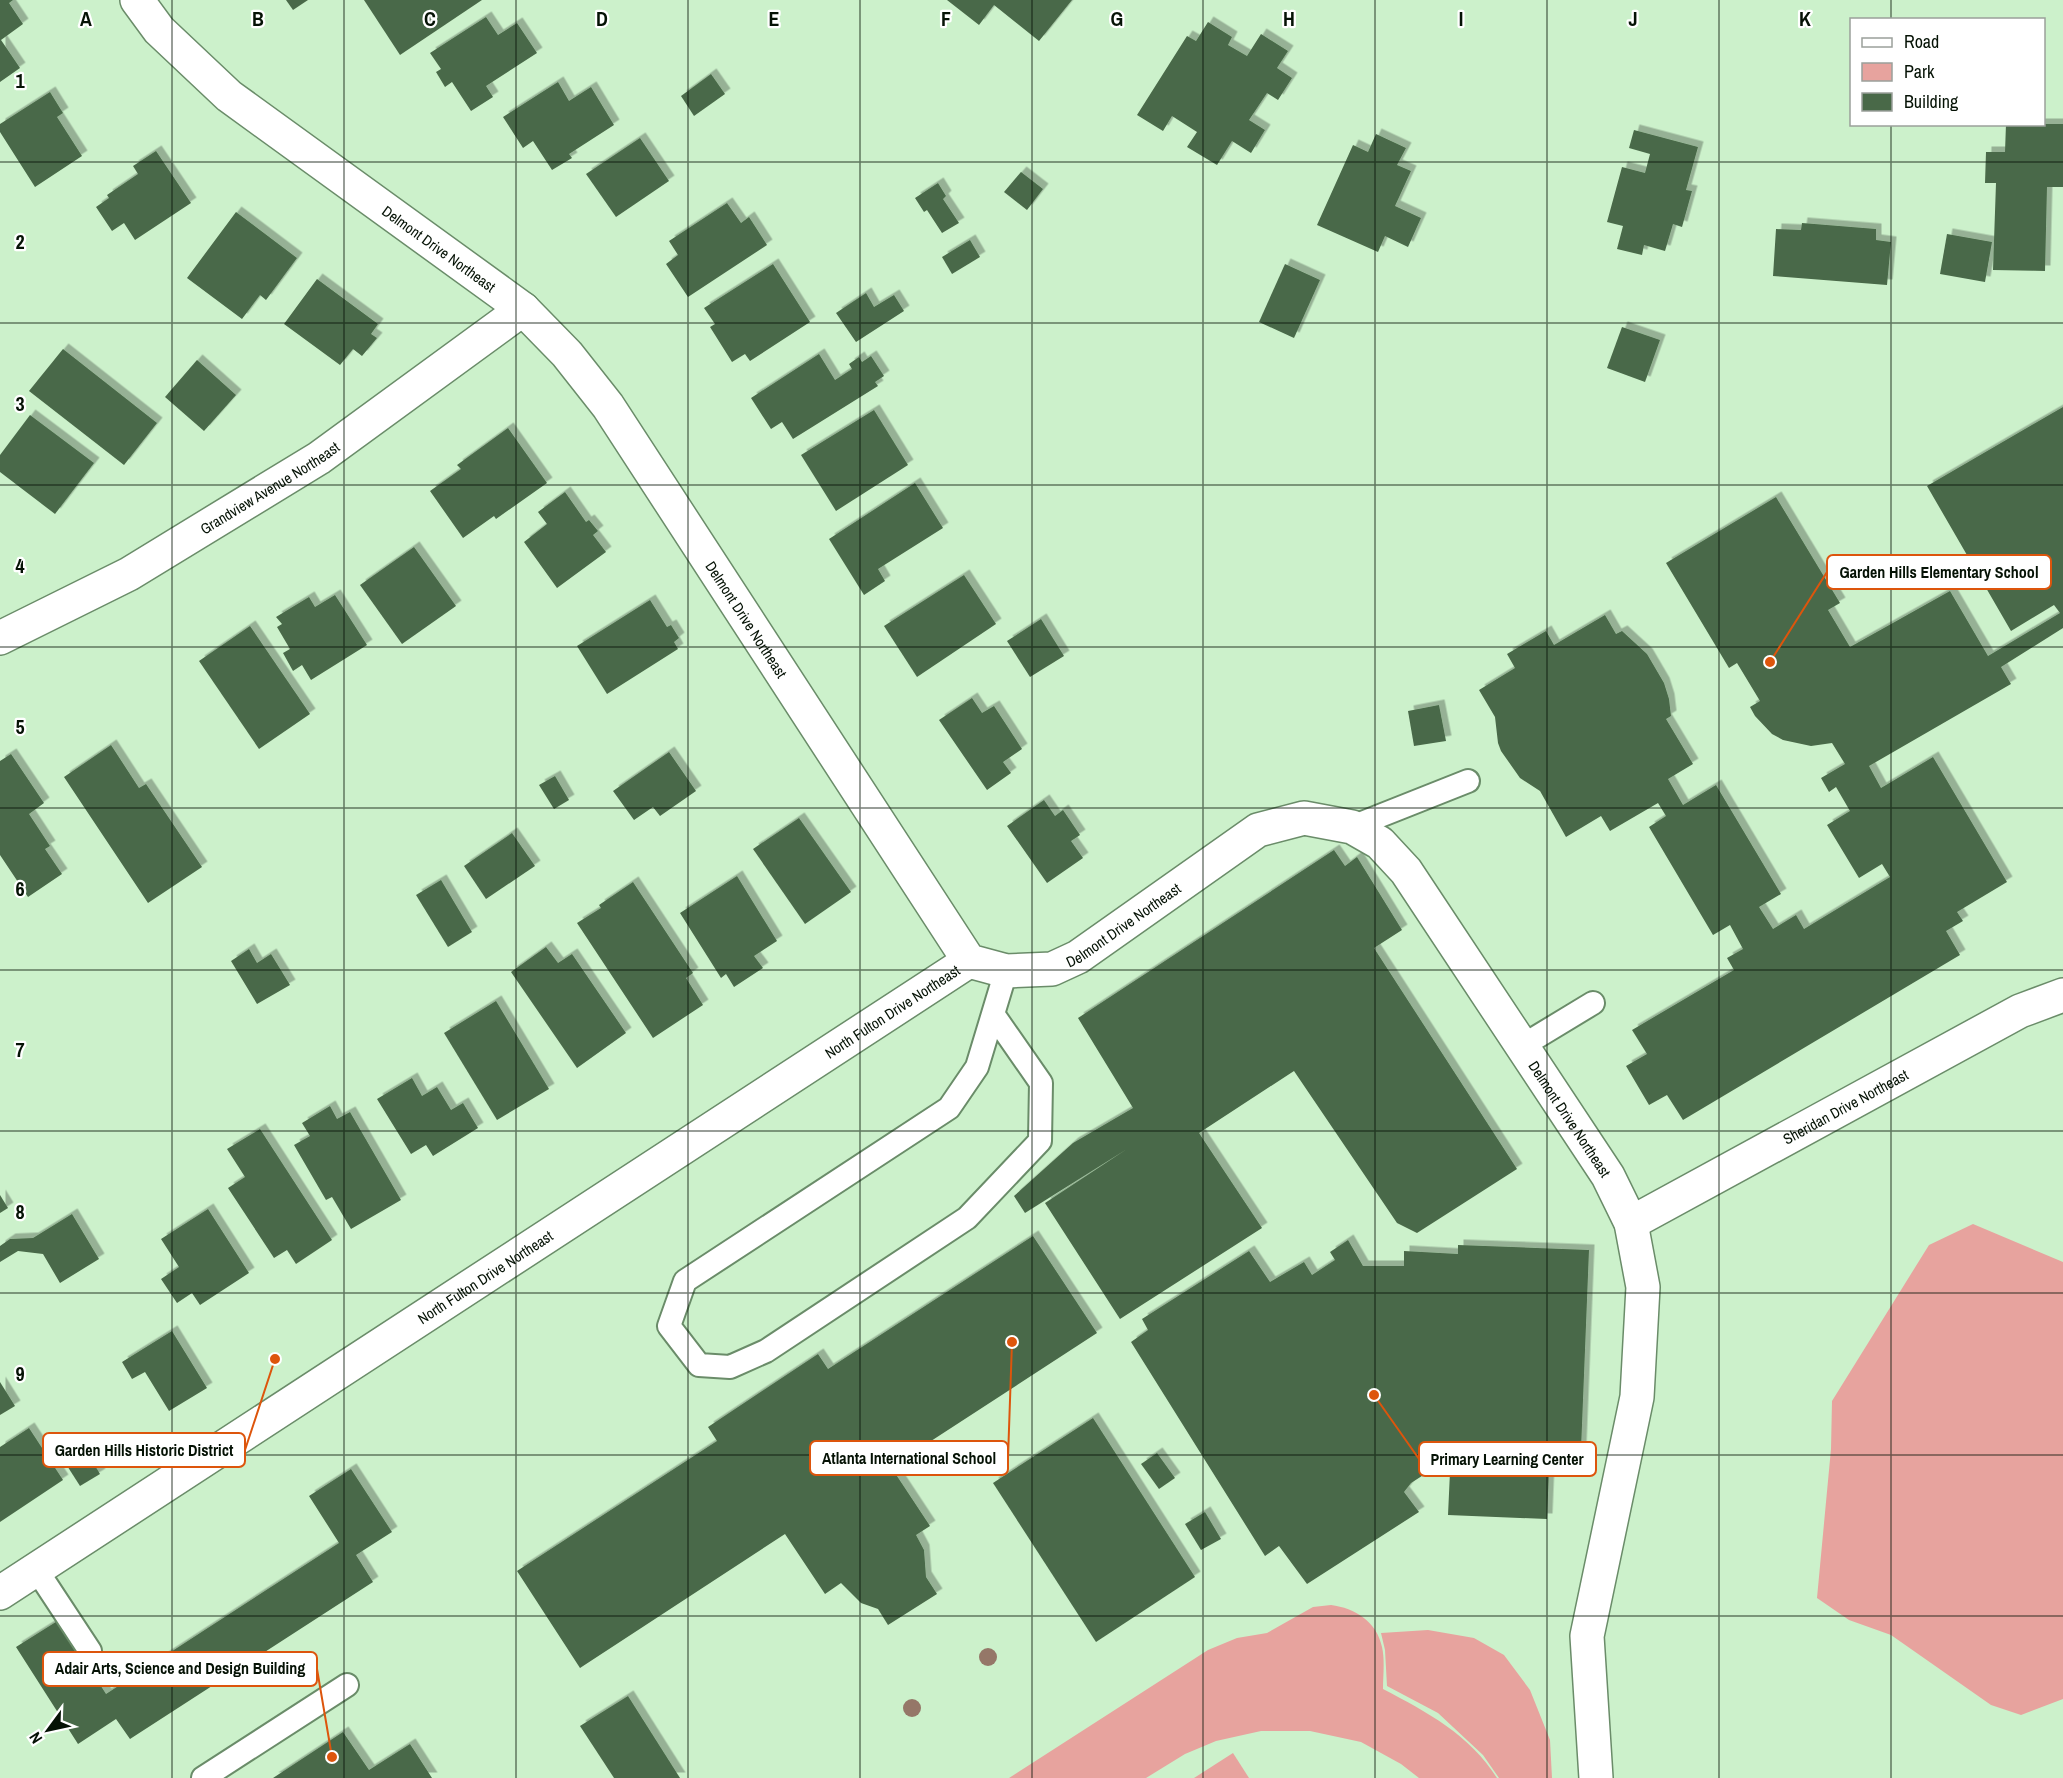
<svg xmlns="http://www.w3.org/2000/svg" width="2063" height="1778" viewBox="0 0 2063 1778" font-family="'Archivo Narrow',sans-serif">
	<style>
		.green { fill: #e7a39e }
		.building { fill: #496948; filter: url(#shadow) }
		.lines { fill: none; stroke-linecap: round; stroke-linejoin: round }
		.lane-casing { stroke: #6a8c69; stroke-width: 26 }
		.street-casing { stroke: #6a8c69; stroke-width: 36 }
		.lane { stroke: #fff; stroke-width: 22 }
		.street { stroke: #fff; stroke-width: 33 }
		.tree { fill: #957768 }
		.grid { fill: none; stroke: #051205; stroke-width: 1.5; stroke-opacity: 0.55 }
		.labels { text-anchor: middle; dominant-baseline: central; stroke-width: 4.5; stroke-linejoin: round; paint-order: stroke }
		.street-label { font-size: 15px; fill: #051205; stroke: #fff }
		.grid-label { font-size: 20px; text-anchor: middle; font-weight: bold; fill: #051205; stroke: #fff; stroke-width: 4.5; stroke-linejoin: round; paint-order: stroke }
		.leader { fill: none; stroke: #dd550c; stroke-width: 2 }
		.callout-dot { fill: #dd550c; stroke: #fff; stroke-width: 2 }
		.callout { fill: #fff; stroke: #dd550c; stroke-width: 2 }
		.callout-label { font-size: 16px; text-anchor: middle; font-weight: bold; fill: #051205 }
	</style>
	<defs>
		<filter id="shadow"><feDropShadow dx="5.5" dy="-5.5" stdDeviation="0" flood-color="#0004"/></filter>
	</defs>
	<rect width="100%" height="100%" fill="#ccf1cb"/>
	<!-- green -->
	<g class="green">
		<polygon points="1973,1224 2063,1262 2063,1699 2021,1715 1991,1705 1891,1635 1849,1620 1817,1598 1831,1449 1832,1401 1929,1245"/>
		<path d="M1331,1605C1355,1608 1377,1622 1382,1647C1385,1660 1383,1676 1383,1689C1427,1712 1470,1735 1497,1778H1419L1401,1764L1361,1742L1310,1731H1261L1216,1741L1185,1754L1146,1778H1009L1208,1650L1237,1638L1267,1633L1313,1607Z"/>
		<polygon points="1428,1630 1474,1638 1504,1655 1530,1690 1550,1740 1552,1778 1499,1778 1483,1755 1438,1713 1387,1686 1385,1650 1381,1633"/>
		<polygon points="1233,1753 1249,1778 1194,1778"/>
	</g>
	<!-- building -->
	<g class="building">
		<polygon points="0,0 13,0 9,3 23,24 1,40 20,68 0,82"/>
		<polygon points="286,0 308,0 293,10"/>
		<polygon points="364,0 482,0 400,55"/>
		<polygon points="947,0 1072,0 1039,41 994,5 979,25"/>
		<polygon points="486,17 498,35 517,23 537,53 486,86 493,97 471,111 452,82 445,87 436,72 441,69 430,53"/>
		<polygon points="1208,22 1232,37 1228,45 1247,56 1261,34 1288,51 1277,68 1292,78 1278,100 1267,93 1249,120 1265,130 1251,153 1232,141 1217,165 1187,147 1197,132 1172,116 1163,131 1137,115 1187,36 1196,41"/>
		<polygon points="711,74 725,94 694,116 681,96"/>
		<polygon points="558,82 569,101 591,87 614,125 569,154 572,158 552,170 533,141 523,148 503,117"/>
		<polygon points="50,92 63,113 57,117 82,156 35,187 0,132 0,124"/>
		<polygon points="2006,124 2063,124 2063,187 2047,187 2045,271 1993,270 1996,183 1985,183 1986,152 2005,152"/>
		<polygon points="1634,130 1698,147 1686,190 1692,191 1682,227 1673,224 1665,251 1644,245 1642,255 1617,249 1623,226 1607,222 1622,167 1645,173 1650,154 1629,148"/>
		<polygon points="1376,134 1406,148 1397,165 1411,171 1395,206 1421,218 1408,247 1385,236 1378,252 1317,225 1353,145 1368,152"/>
		<polygon points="640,138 669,181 616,217 586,174"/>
		<polygon points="156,151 191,203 135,240 124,223 112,231 96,207 109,198 107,195 138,174 133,166"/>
		<polygon points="1021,172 1043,189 1027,210 1004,192"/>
		<polygon points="938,183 946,196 943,199 959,223 942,233 927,210 924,212 915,198"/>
		<polygon points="727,203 741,223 749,217 767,245 688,297 666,264 678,255 669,241"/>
		<polygon points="236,212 297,258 266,300 260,295 242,319 187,278"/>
		<polygon points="1802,223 1876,229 1876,240 1891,242 1887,285 1773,276 1776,229 1801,230"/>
		<polygon points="1947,234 1992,242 1985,282 1940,274"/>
		<polygon points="970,240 980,257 952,274 942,257"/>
		<polygon points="773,264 810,322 750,361 745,354 732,362 710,327 715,324 704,308"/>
		<polygon points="1285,264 1320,280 1294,338 1259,322"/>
		<polygon points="317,279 378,324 371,334 377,338 362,356 353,349 340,365 284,324"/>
		<polygon points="866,293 874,307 894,295 904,311 856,342 836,313"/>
		<polygon points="1622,327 1660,340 1645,382 1607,368"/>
		<polygon points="63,349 157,423 124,465 29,391"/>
		<polygon points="819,354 835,380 852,369 849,364 859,357 862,362 871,356 884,376 875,382 878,386 793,439 782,422 771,429 751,398"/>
		<polygon points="197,360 236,395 204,431 165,397"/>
		<polygon points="2063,407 2063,628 2001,667 2011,684 1869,766 1881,788 1933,757 2007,882 1957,912 1963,921 1946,931 1960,955 1683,1120 1667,1095 1649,1105 1626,1066 1647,1054 1632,1030 1734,970 1727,958 1743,949 1730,925 1713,935 1649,827 1666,816 1658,803 1610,831 1601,816 1566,837 1540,791 1520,778 1501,751 1498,743 1495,717 1479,690 1515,668 1507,654 1546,631 1554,645 1605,615 1616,634 1622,631 1647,654 1664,683 1669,699 1671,716 1666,719 1693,764 1668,779 1683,805 1716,785 1781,894 1759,907 1773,929 1796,915 1804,929 1890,877 1882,864 1859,878 1827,825 1850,811 1836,787 1829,792 1821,778 1845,764 1832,743 1811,746 1783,740 1772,734 1755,716 1750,707 1760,701 1737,663 1729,668 1666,563 1776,497 1840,603 1828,610 1850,647 1950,591 1988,656 2060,613 2054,605 2011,631 1927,486"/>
		<polygon points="874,410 908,465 836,511 801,455"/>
		<polygon points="30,415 94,463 55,514 0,472 0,455"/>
		<polygon points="508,428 547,483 496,519 494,516 463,538 430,491 461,469 457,465"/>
		<polygon points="915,483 943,528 878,569 885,581 864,595 829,539"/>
		<polygon points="565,492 586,522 589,520 598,531 593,535 606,552 557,588 524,542 547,524 538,512"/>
		<polygon points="414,547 456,606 402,644 360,585"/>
		<polygon points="964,575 996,624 917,677 884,626"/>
		<polygon points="335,595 367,645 311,680 302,665 293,671 283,653 290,649 277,627 282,624 276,617 309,597 315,607"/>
		<polygon points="650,600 667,627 671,625 679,638 674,642 678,649 607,694 577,646"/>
		<polygon points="1041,619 1064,656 1030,677 1007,641"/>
		<polygon points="250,626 310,714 259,749 199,661"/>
		<polygon points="972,698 982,713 994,706 1022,749 1003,762 1011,773 987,790 939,720"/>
		<polygon points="1439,705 1446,741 1414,746 1408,711"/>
		<polygon points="111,745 139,788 146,784 202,867 148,903 64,777"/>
		<polygon points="669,752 696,791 660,816 653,807 634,820 613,791"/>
		<polygon points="11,754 44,803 29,814 50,846 45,849 62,874 28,897 0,855 0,761"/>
		<polygon points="555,776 569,800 554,809 539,785"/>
		<polygon points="1044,800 1055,816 1063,810 1080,835 1071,841 1083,858 1047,883 1007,826"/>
		<polygon points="799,818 851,892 805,924 753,849"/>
		<polygon points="512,833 535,866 486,899 464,866"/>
		<polygon points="1334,850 1345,866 1357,857 1402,930 1374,948 1517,1169 1417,1233 1397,1223 1294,1071 1199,1133 1262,1228 1120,1319 1045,1203 1127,1149 1025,1213 1014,1196 1073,1143 1133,1108 1078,1018"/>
		<polygon points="737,876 777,941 754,956 763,968 734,987 726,974 721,978 680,913"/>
		<polygon points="441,880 472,932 448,947 416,895"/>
		<polygon points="633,882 693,973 686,978 703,1005 653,1038 577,923 601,908 599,905"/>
		<polygon points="546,947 558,963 572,954 626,1033 577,1068 511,972"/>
		<polygon points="249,949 257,963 271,954 290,985 257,1004 231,961"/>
		<polygon points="496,1001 549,1089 497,1120 444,1033"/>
		<polygon points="412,1078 422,1096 437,1087 451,1110 463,1103 478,1128 433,1156 426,1145 411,1154 377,1099"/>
		<polygon points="330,1106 337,1119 350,1112 401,1200 351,1229 332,1197 326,1200 294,1145 310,1136 302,1123"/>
		<polygon points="260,1129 332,1240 296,1264 287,1250 274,1258 228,1188 245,1177 227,1149"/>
		<polygon points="0,1195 8,1208 0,1213"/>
		<polygon points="208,1209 249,1273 200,1305 192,1293 177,1303 161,1279 179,1267 161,1239"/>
		<polygon points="72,1214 99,1259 60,1283 43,1254 18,1251 0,1262 0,1246 10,1239 33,1238"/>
		<polygon points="1033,1236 1097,1333 891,1467 930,1526 916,1535 924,1550 926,1577 937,1594 888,1625 878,1609 861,1603 841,1583 825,1594 785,1534 580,1668 517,1571 717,1441 708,1427 818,1354 828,1369"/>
		<polygon points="1348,1240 1363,1266 1404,1266 1404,1251 1458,1254 1458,1245 1589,1250 1581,1450 1550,1447 1547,1519 1448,1515 1450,1472 1441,1471 1425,1474 1411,1483 1404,1492 1419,1512 1307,1584 1279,1546 1265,1556 1131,1342 1148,1330 1142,1319 1249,1251 1270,1282 1304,1262 1312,1275 1335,1260 1330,1252"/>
		<polygon points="172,1331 207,1388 169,1411 145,1372 132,1379 122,1362"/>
		<polygon points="0,1382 15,1406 0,1415"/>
		<polygon points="1093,1418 1195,1577 1096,1642 993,1483"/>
		<polygon points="29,1428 63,1480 0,1522 0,1447"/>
		<polygon points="85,1449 100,1474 80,1486 64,1461"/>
		<polygon points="1157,1453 1175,1478 1159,1489 1141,1464"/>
		<polygon points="351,1469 392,1532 356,1555 373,1582 130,1739 116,1719 78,1744 16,1647 59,1620 106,1694 339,1543 309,1496"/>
		<polygon points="1205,1512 1221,1539 1201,1550 1185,1524"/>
		<polygon points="628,1696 680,1778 614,1778 580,1726"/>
		<polygon points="343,1732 369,1770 410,1744 432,1778 273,1778"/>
	</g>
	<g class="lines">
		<defs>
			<g id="lane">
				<polyline points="1352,827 1468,781"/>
				<polyline points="993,1014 1041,1083 1040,1141 967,1218 766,1351 730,1367 699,1365 669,1326 685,1281 949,1108 977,1067 1006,971"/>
				<polyline points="1522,1046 1593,1003"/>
				<polyline points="36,1569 90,1651"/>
				<polyline points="203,1778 347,1685"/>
			</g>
			<g id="street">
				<path id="s1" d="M137,0L159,30L229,96L523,309L567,354L608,406L969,961L1006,971L1052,969L1078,957L1258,830L1304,818L1352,827L1380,843L1406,871L1608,1176L1631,1223L1643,1287L1637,1397L1587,1636L1596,1778"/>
				<path id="s2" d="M0,638L129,574L319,458L523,309"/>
				<path id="s3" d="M1631,1223L2020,1011L2063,995"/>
				<path id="s4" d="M0,1593L969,961"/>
			</g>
		</defs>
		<!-- lane casing -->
		<use href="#lane" class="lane-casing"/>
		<!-- street casing -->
		<use href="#street" class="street-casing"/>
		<!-- lane -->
		<use href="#lane" class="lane"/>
		<!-- street -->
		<use href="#street" class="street"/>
	</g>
	<!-- trees -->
	<g class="tree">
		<circle cx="988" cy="1657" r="9"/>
		<circle cx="912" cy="1708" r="9"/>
	</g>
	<!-- grid -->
	<path class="grid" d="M172,0V1778M344,0V1778M516,0V1778M688,0V1778M860,0V1778M1032,0V1778M1203,0V1778M1375,0V1778M1547,0V1778M1719,0V1778M1891,0V20M1891,124V1778M0,162H2063M0,323H2063M0,485H2063M0,647H2063M0,808H2063M0,970H2063M0,1131H2063M0,1293H2063M0,1455H2063M0,1616H2063"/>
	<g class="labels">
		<!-- street labels -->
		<g class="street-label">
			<text stroke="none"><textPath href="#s1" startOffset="393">Delmont Drive Northeast</textPath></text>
			<text stroke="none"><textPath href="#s2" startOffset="309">Grandview Avenue Northeast</textPath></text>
			<text stroke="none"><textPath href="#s1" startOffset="880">Delmont Drive Northeast</textPath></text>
			<text stroke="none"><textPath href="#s1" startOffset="1456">Delmont Drive Northeast</textPath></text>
			<text stroke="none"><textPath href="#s4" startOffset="1065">North Fulton Drive Northeast</textPath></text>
			<text stroke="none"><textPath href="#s3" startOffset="244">Sheridan Drive Northeast</textPath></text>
			<text stroke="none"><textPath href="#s1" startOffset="2085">Delmont Drive Northeast</textPath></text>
			<text stroke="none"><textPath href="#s4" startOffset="579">North Fulton Drive Northeast</textPath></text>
		</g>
	</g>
	<g class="grid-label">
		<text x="86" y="26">A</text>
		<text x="258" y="26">B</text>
		<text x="430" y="26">C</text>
		<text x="602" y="26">D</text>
		<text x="774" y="26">E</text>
		<text x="946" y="26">F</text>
		<text x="1117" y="26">G</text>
		<text x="1289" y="26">H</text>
		<text x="1461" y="26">I</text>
		<text x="1633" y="26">J</text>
		<text x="1805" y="26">K</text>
		<text x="20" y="88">1</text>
		<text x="20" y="249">2</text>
		<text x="20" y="411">3</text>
		<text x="20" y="573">4</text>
		<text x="20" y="734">5</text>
		<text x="20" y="896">6</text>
		<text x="20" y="1057">7</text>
		<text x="20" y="1219">8</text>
		<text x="20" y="1381">9</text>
	</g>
	<!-- callouts -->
	<path class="leader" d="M1770 662L1827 572M275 1359L245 1450M1012 1342L1008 1458M1374 1395L1419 1459M332 1757L317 1669"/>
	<g class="callout-dot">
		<circle cx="1770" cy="662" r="6"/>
		<circle cx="275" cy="1359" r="6"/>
		<circle cx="1012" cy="1342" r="6"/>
		<circle cx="1374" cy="1395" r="6"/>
		<circle cx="332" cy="1757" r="6"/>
	</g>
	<g class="callout">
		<rect x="1827" y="555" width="224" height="34" rx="6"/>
		<rect x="43" y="1433" width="202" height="34" rx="6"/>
		<rect x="810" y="1441" width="198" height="34" rx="6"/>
		<rect x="1419" y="1442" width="177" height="34" rx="6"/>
		<rect x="43" y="1652" width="274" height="34" rx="6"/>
	</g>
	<g class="callout-label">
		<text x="1939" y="578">Garden Hills Elementary School</text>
		<text x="144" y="1456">Garden Hills Historic District</text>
		<text x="909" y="1464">Atlanta International School</text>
		<text x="1507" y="1465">Primary Learning Center</text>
		<text x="180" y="1674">Adair Arts, Science and Design Building</text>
	</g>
	<!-- legend -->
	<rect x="1850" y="18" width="195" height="108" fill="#ffffff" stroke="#9ba09b" stroke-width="1.5"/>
	<rect x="1862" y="38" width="30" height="9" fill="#ffffff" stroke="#9ba09b" stroke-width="1.5"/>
	<text x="1904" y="48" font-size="18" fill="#051205">Road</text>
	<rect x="1862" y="63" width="30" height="18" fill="#e7a39e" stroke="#9ba09b" stroke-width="1.5"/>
	<text x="1904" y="78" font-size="18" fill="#051205">Park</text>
	<rect x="1862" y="93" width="30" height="18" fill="#496948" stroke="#9ba09b" stroke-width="1.5"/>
	<text x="1904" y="108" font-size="18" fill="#051205">Building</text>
	<!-- north arrow -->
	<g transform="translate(48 1730) rotate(237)" stroke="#ffffff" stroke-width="4.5" paint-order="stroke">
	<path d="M0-4.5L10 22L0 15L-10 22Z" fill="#051205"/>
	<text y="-9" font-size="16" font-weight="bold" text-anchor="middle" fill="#051205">N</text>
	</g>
</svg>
